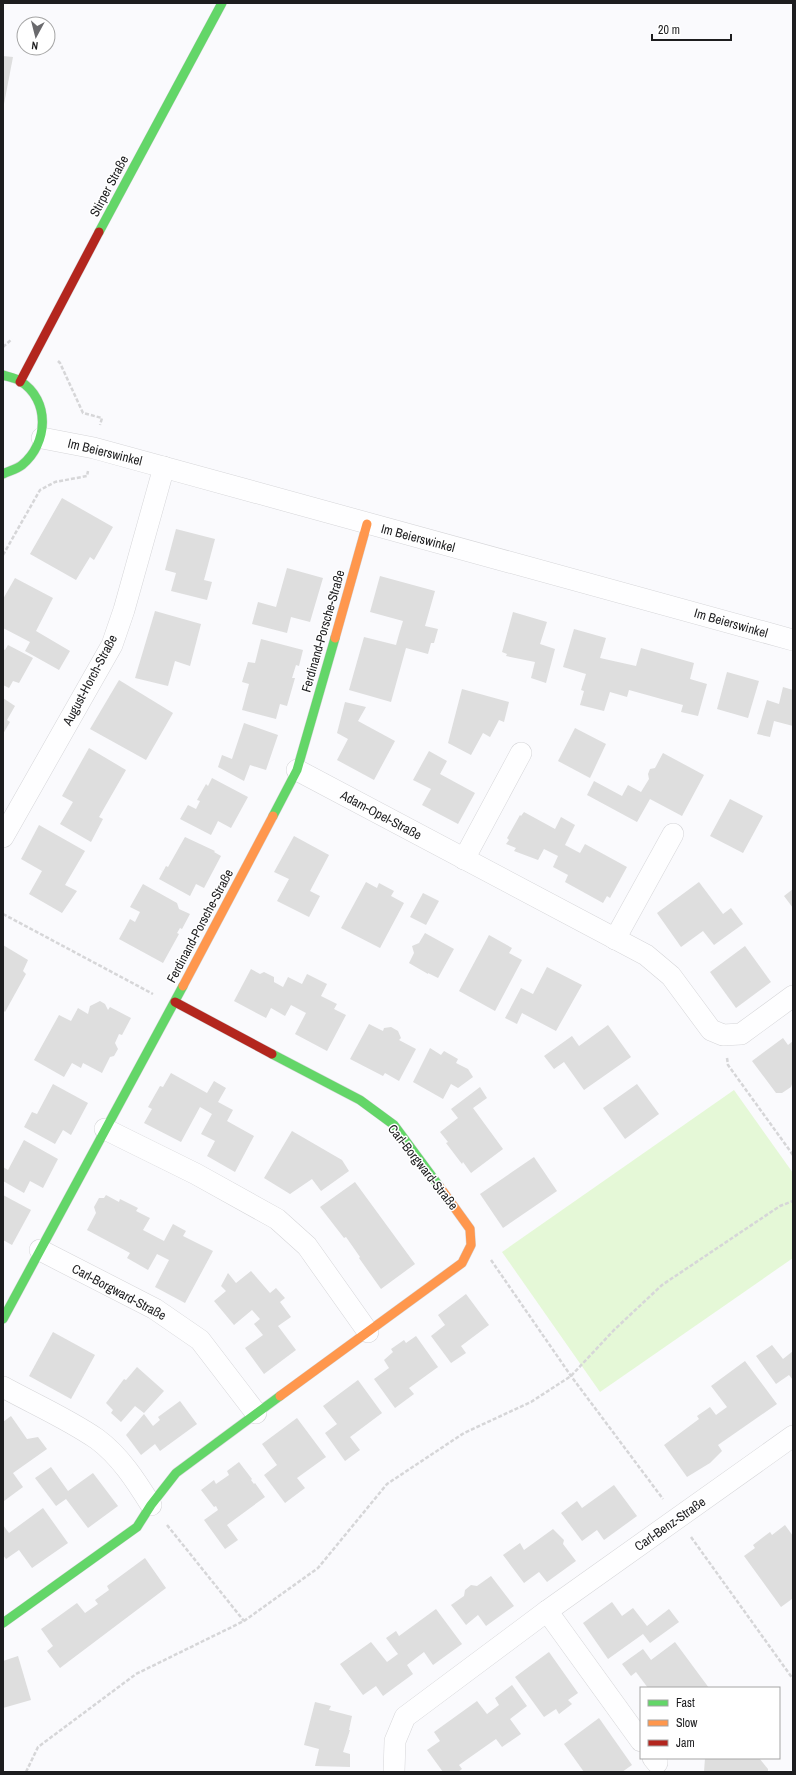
<svg xmlns="http://www.w3.org/2000/svg" width="796" height="1775" viewBox="0 0 796 1775" font-family="'Archivo Narrow',sans-serif">
	<style>
		.green { fill: #e5f8d7 }
		.building { fill: #dedede }
		.lines { fill: none; stroke-linecap: round; stroke-linejoin: round }
		.street-casing { stroke: #d6d6d9; stroke-width: 22 }
		.fast-casing { stroke: #d6d6d9; stroke-width: 10 }
		.slow-casing { stroke: #d6d6d9; stroke-width: 10 }
		.jam-casing { stroke: #d6d6d9; stroke-width: 10 }
		.path { stroke: #d6d6d8; stroke-width: 2.5; stroke-dasharray: 4 2; stroke-linecap: butt }
		.street { stroke: #fefeff; stroke-width: 21 }
		.fast { stroke: #63d668; stroke-width: 9 }
		.slow { stroke: #ff974d; stroke-width: 9 }
		.jam { stroke: #b3261e; stroke-width: 9 }
		.labels { text-anchor: middle; dominant-baseline: central; stroke-width: 3; stroke-linejoin: round; paint-order: stroke }
		.street-label { font-size: 13px; fill: #1d1d1f; stroke: #fff }
	</style>
	<rect width="100%" height="100%" fill="#fafafd"/>
	<!-- green -->
	<polygon class="green" points="734,1090 793,1173 793,1258 600,1392 502,1252"/>
	<!-- building -->
	<g class="building">
		<polygon points="3,56 13,57 4,104 3,104"/>
		<polygon points="62,498 113,527 94,560 90,557 76,580 30,554"/>
		<polygon points="176,529 215,539 204,580 212,582 207,600 171,591 176,573 165,570"/>
		<polygon points="287,568 323,578 310,622 291,617 287,633 252,624 258,602 276,607"/>
		<polygon points="380,576 435,591 425,626 438,629 434,643 431,643 428,654 406,648 391,702 349,690 364,637 396,645 399,634 403,621 370,612"/>
		<polygon points="15,578 53,598 36,631 70,651 59,670 25,651 30,642 3,628 3,599"/>
		<polygon points="155,611 201,624 190,666 175,661 168,686 135,678"/>
		<polygon points="513,612 547,622 540,644 555,649 546,683 531,678 535,662 506,656 507,654 502,652"/>
		<polygon points="574,629 606,638 600,658 636,666 641,648 694,663 690,679 707,684 698,716 681,712 683,705 629,690 627,697 610,692 604,711 580,705 584,691 581,690 586,674 563,667"/>
		<polygon points="261,639 303,650 299,666 296,665 292,678 295,678 287,706 280,704 276,719 242,710 249,684 242,682 248,662 255,663"/>
		<polygon points="8,645 33,658 19,683 13,681 9,688 3,685 3,649 5,650"/>
		<polygon points="727,672 759,681 748,718 717,709"/>
		<polygon points="119,680 173,713 146,760 90,729"/>
		<polygon points="783,687 793,690 793,726 774,721 770,737 757,734 767,700 779,704"/>
		<polygon points="462,689 509,702 504,722 499,720 490,737 483,733 471,755 448,743"/>
		<polygon points="3,698 15,706 7,720 10,722 3,734"/>
		<polygon points="345,702 366,707 358,721 395,741 374,780 337,760 348,739 337,733"/>
		<polygon points="244,723 278,735 266,770 250,765 244,781 218,767 222,755 232,759"/>
		<polygon points="575,728 606,744 590,778 558,761"/>
		<polygon points="89,748 126,770 99,817 103,819 91,842 60,824 73,802 62,796"/>
		<polygon points="429,751 447,761 440,774 475,793 458,824 422,805 431,789 413,780"/>
		<polygon points="663,753 704,775 682,816 650,799 637,822 587,795 594,781 622,796 628,785 641,792 649,779 648,774 650,769 655,768"/>
		<polygon points="212,778 248,797 231,828 218,821 211,835 180,819 188,805 196,809 200,801 197,800 206,784 208,786"/>
		<polygon points="730,799 763,816 743,853 710,836"/>
		<polygon points="524,812 555,829 561,817 575,825 565,845 580,853 585,844 627,867 610,898 607,896 603,903 565,882 568,875 553,867 558,856 544,849 538,860 514,851 516,848 506,844 509,840 507,838 520,815 521,816"/>
		<polygon points="39,825 85,851 65,885 77,891 62,913 29,894 42,871 21,859"/>
		<polygon points="294,836 329,855 310,891 320,896 309,917 277,901 289,879 274,872"/>
		<polygon points="185,837 215,851 214,852 221,856 204,888 196,884 190,896 159,879 166,866 168,867"/>
		<polygon points="366,882 377,888 379,883 394,891 391,896 404,903 380,948 341,928"/>
		<polygon points="699,882 723,914 731,908 743,924 714,945 703,931 681,947 657,913"/>
		<polygon points="143,884 177,903 179,909 190,914 182,929 180,928 177,933 179,934 163,963 119,939 130,919 135,922 140,912 130,907"/>
		<polygon points="793,889 793,908 784,896"/>
		<polygon points="423,893 439,901 426,925 410,917"/>
		<polygon points="425,933 454,949 438,978 428,973 428,974 409,963 414,953 412,946 419,943"/>
		<polygon points="489,935 512,948 509,953 522,960 495,1011 459,991"/>
		<polygon points="3,945 28,960 23,971 26,974 5,1012 3,1010"/>
		<polygon points="745,946 771,982 736,1008 710,972"/>
		<polygon points="547,967 582,985 556,1031 522,1013 517,1024 505,1018 521,988 533,994"/>
		<polygon points="251,969 260,974 264,972 274,977 274,982 283,987 288,977 302,984 307,974 327,984 321,996 337,1004 334,1009 346,1015 327,1051 295,1034 306,1013 291,1005 285,1016 271,1008 266,1018 234,1001"/>
		<polygon points="100,1001 105,1004 108,1010 110,1007 131,1018 122,1035 119,1034 115,1043 118,1049 114,1056 110,1057 102,1073 83,1063 81,1068 72,1063 64,1077 34,1060 59,1015 71,1021 78,1008 88,1014 90,1006"/>
		<polygon points="369,1024 383,1031 384,1028 391,1027 398,1031 401,1038 399,1040 416,1049 399,1081 385,1073 383,1076 350,1059"/>
		<polygon points="608,1025 631,1057 584,1090 564,1062 554,1069 544,1056 572,1036 579,1046"/>
		<polygon points="783,1038 788,1045 793,1041 793,1081 791,1087 782,1093 776,1093 752,1061"/>
		<polygon points="430,1048 441,1055 444,1051 458,1059 456,1063 468,1069 473,1077 458,1088 451,1084 443,1099 413,1082"/>
		<polygon points="171,1073 207,1093 214,1081 226,1088 218,1102 233,1110 227,1121 254,1136 235,1172 207,1156 215,1141 201,1134 212,1114 200,1107 181,1142 144,1123 152,1109 148,1107 160,1086 163,1087"/>
		<polygon points="53,1084 88,1103 71,1135 63,1130 55,1144 24,1127 32,1112 37,1114"/>
		<polygon points="637,1084 659,1114 625,1139 603,1108"/>
		<polygon points="480,1087 487,1098 473,1108 503,1149 471,1173 463,1162 462,1164 446,1143 448,1142 440,1132 458,1118 451,1109"/>
		<polygon points="292,1131 342,1160 349,1171 321,1191 312,1179 290,1194 264,1178"/>
		<polygon points="24,1140 58,1159 43,1188 30,1181 24,1193 3,1181 3,1167 8,1170"/>
		<polygon points="534,1157 557,1191 503,1228 480,1194"/>
		<polygon points="355,1182 415,1264 381,1289 359,1258 360,1257 346,1237 344,1238 320,1207"/>
		<polygon points="3,1195 31,1210 12,1245 3,1240"/>
		<polygon points="106,1195 119,1202 120,1199 138,1208 136,1211 150,1218 143,1230 164,1241 173,1224 186,1231 183,1236 213,1251 185,1303 155,1287 169,1260 157,1254 148,1270 127,1258 130,1253 87,1230 96,1213 94,1207 99,1198 104,1198"/>
		<polygon points="251,1271 270,1293 276,1288 285,1298 280,1302 291,1317 278,1326 296,1350 264,1374 245,1348 263,1335 254,1324 260,1319 252,1310 234,1325 214,1301 226,1291 221,1286 228,1273 236,1283"/>
		<polygon points="466,1294 489,1325 461,1346 466,1353 451,1363 431,1336 445,1325 438,1315"/>
		<polygon points="53,1332 95,1355 71,1399 29,1376"/>
		<polygon points="416,1336 438,1367 409,1388 414,1394 395,1408 374,1379 389,1368 384,1360 393,1352 391,1349 404,1340 406,1343"/>
		<polygon points="772,1345 783,1359 793,1351 793,1380 789,1375 776,1384 756,1356"/>
		<polygon points="745,1361 777,1404 718,1445 722,1451 710,1463 687,1477 664,1445 699,1419 697,1416 710,1407 716,1415 727,1407 711,1386"/>
		<polygon points="137,1367 164,1391 144,1413 135,1406 121,1422 111,1413 113,1410 106,1403 124,1379 126,1380"/>
		<polygon points="358,1380 382,1413 350,1437 360,1450 345,1461 325,1433 337,1424 323,1406"/>
		<polygon points="180,1401 197,1424 160,1451 155,1444 141,1455 126,1435 144,1414 153,1426 160,1420 158,1417"/>
		<polygon points="11,1416 27,1439 38,1437 47,1449 13,1473 23,1487 4,1501 3,1422"/>
		<polygon points="297,1418 326,1457 297,1478 305,1488 285,1503 264,1475 277,1465 262,1444"/>
		<polygon points="239,1462 252,1479 251,1480 254,1484 255,1483 265,1497 227,1525 238,1540 225,1549 204,1520 218,1510 216,1506 214,1507 201,1490 214,1480 216,1484 229,1475 227,1471"/>
		<polygon points="51,1467 68,1491 93,1473 118,1506 88,1528 66,1499 56,1506 35,1478"/>
		<polygon points="614,1485 637,1516 604,1540 597,1530 582,1541 561,1513 577,1501 582,1508"/>
		<polygon points="43,1508 68,1543 32,1568 19,1550 6,1559 3,1555 3,1525 9,1533"/>
		<polygon points="785,1525 793,1536 793,1600 792,1599 781,1607 744,1556 755,1548 753,1545 770,1532 772,1535"/>
		<polygon points="553,1529 564,1540 563,1544 576,1561 547,1582 539,1572 524,1583 503,1555 520,1543 524,1550"/>
		<polygon points="145,1558 166,1588 60,1668 47,1651 53,1646 41,1629 77,1603 85,1613 98,1604 95,1600 109,1590 107,1586"/>
		<polygon points="491,1576 514,1606 486,1626 478,1615 466,1625 451,1605 464,1596 465,1590 471,1585 477,1586"/>
		<polygon points="612,1602 622,1616 633,1608 647,1626 669,1609 679,1622 650,1643 643,1634 608,1659 583,1623"/>
		<polygon points="436,1609 462,1644 433,1665 424,1652 407,1665 413,1674 383,1696 376,1686 363,1695 340,1664 371,1642 387,1662 398,1654 386,1638 396,1631 399,1636"/>
		<polygon points="675,1642 709,1688 648,1688 636,1672 631,1676 622,1664 643,1649 651,1660"/>
		<polygon points="549,1652 578,1693 568,1700 572,1704 559,1714 556,1709 544,1717 515,1677"/>
		<polygon points="18,1656 31,1700 3,1708 3,1661"/>
		<polygon points="512,1685 527,1706 510,1719 521,1734 502,1747 496,1739 459,1765 462,1769 458,1772 443,1772 427,1750 440,1741 434,1732 477,1701 487,1714 499,1705 495,1698"/>
		<polygon points="315,1702 331,1706 329,1710 352,1716 349,1730 350,1730 343,1752 350,1754 350,1767 315,1766 319,1749 304,1745"/>
		<polygon points="599,1718 632,1765 622,1772 584,1772 564,1744"/>
		<polygon points="705,1758 759,1758 768,1769 768,1772 704,1772"/>
	</g>
	<g class="lines">
		<defs>
			<g id="street">
				<polyline points="42,438 94,448 793,640"/>
				<polyline points="297,770 646,955 671,976 711,1030 723,1035 741,1034 793,996"/>
				<polyline points="3,837 112,645 124,610 164,467"/>
				<polyline points="464,859 521,753"/>
				<polyline points="615,939 673,834"/>
				<polyline points="105,1129 196,1174 277,1219 307,1246 368,1332"/>
				<polyline points="40,1250 155,1309 200,1340 256,1413"/>
				<path d="M3,1387C34,1404 68,1419 97,1439C120,1456 136,1481 151,1505"/>
				<polyline points="547,1611 641,1741"/>
				<polyline points="653,1758 657,1763"/>
				<polyline points="394,1772 395,1741 405,1717 547,1611 793,1436"/>
			</g>
			<g id="fast">
				<polyline points="99,232 222,3"/>
				<path d="M3,375C8,377 16,378 20,381C51,400 48,444 22,465C17,469 9,471 3,474"/>
				<polyline points="273,816 297,770 335,638"/>
				<polyline points="272,1054 360,1100 394,1125 439,1186"/>
				<polyline points="3,1319 183,986"/>
				<polyline points="3,1623 137,1527 151,1505 176,1473 280,1396"/>
			</g>
			<g id="slow">
				<polyline points="335,638 367,524"/>
				<polyline points="183,986 273,816"/>
				<polyline points="280,1396 462,1263 471,1245 470,1229 439,1186"/>
			</g>
			<g id="jam">
				<polyline points="20,382 99,232"/>
				<polyline points="175,1002 272,1054"/>
			</g>
		</defs>
		<!-- street casing -->
		<use href="#street" class="street-casing"/>
		<!-- fast casing -->
		<use href="#fast" class="fast-casing"/>
		<!-- slow casing -->
		<use href="#slow" class="slow-casing"/>
		<!-- jam casing -->
		<use href="#jam" class="jam-casing"/>
		<!-- path -->
		<g class="path">
			<polyline points="3,347 12,339"/>
			<polyline points="58,361 60,363 83,413 102,418 100,425"/>
			<polyline points="3,555 40,490 55,482 87,476 88,471"/>
			<polyline points="3,914 153,994"/>
			<polyline points="727,1058 728,1065 793,1155"/>
			<polyline points="491,1260 571,1376 663,1499"/>
			<polyline points="167,1525 244,1621"/>
			<polyline points="691,1537 793,1679"/>
			<polyline points="26,1772 38,1747 136,1674 244,1621 318,1568 387,1484 464,1433 531,1402 571,1376 614,1330 662,1285 780,1206 793,1201"/>
		</g>
		<!-- street -->
		<use href="#street" class="street"/>
		<!-- fast -->
		<use href="#fast" class="fast"/>
		<!-- slow -->
		<use href="#slow" class="slow"/>
		<!-- jam -->
		<use href="#jam" class="jam"/>
	</g>
	<g class="labels">
		<!-- street labels -->
		<g class="street-label">
			<text transform="translate(109 186) rotate(-62)">Stirper Straße</text>
			<text transform="translate(105 452) rotate(14)">Im Beierswinkel</text>
			<text transform="translate(418 538) rotate(15)">Im Beierswinkel</text>
			<text transform="translate(731 623) rotate(16)">Im Beierswinkel</text>
			<text transform="translate(323 631) rotate(-74)">Ferdinand-Porsche-Straße</text>
			<text transform="translate(90 680) rotate(-62)">August-Horch-Straße</text>
			<text transform="translate(381 815) rotate(28)">Adam-Opel-Straße</text>
			<text transform="translate(200 926) rotate(-62)">Ferdinand-Porsche-Straße</text>
			<text transform="translate(423 1167) rotate(52)">Carl-Borgward-Straße</text>
			<text transform="translate(119 1292) rotate(28)">Carl-Borgward-Straße</text>
			<text transform="translate(670 1524) rotate(-35)">Carl-Benz-Straße</text>
		</g>
	</g>
	<!-- border -->
	<rect width="796" height="1775" fill="none" stroke="#1d1d1f" stroke-width="8"/>
	<!-- legend -->
	<rect x="640" y="1687" width="140" height="72" fill="#ffffff" stroke="#a5a5a5"/>
	<rect x="648" y="1700" width="20" height="6" fill="#63d668" stroke="#a5a5a5"/>
	<text x="676" y="1707" font-size="12" fill="#1d1d1f">Fast</text>
	<rect x="648" y="1720" width="20" height="6" fill="#ff974d" stroke="#a5a5a5"/>
	<text x="676" y="1727" font-size="12" fill="#1d1d1f">Slow</text>
	<rect x="648" y="1740" width="20" height="6" fill="#b3261e" stroke="#a5a5a5"/>
	<text x="676" y="1747" font-size="12" fill="#1d1d1f">Jam</text>
	<!-- north arrow -->
	<g transform="translate(36 36) rotate(187)"><circle r="19" fill="#ffffff" stroke="#a5a5a5"/>
	<path d="M0-3L7 15L0 10L-7 15Z" fill="#6a6a6d"/>
	<text y="-6" font-size="11" font-weight="bold" text-anchor="middle" fill="#1d1d1f">N</text>
	</g>
	<!-- scale -->
	<path d="M652 34v6h79v-6" fill="none" stroke="#1d1d1f" stroke-width="2"/>
	<text x="658" y="34" font-size="12" fill="#1d1d1f" stroke="#ffffff" stroke-width="3" paint-order="stroke">20 m</text>
</svg>
